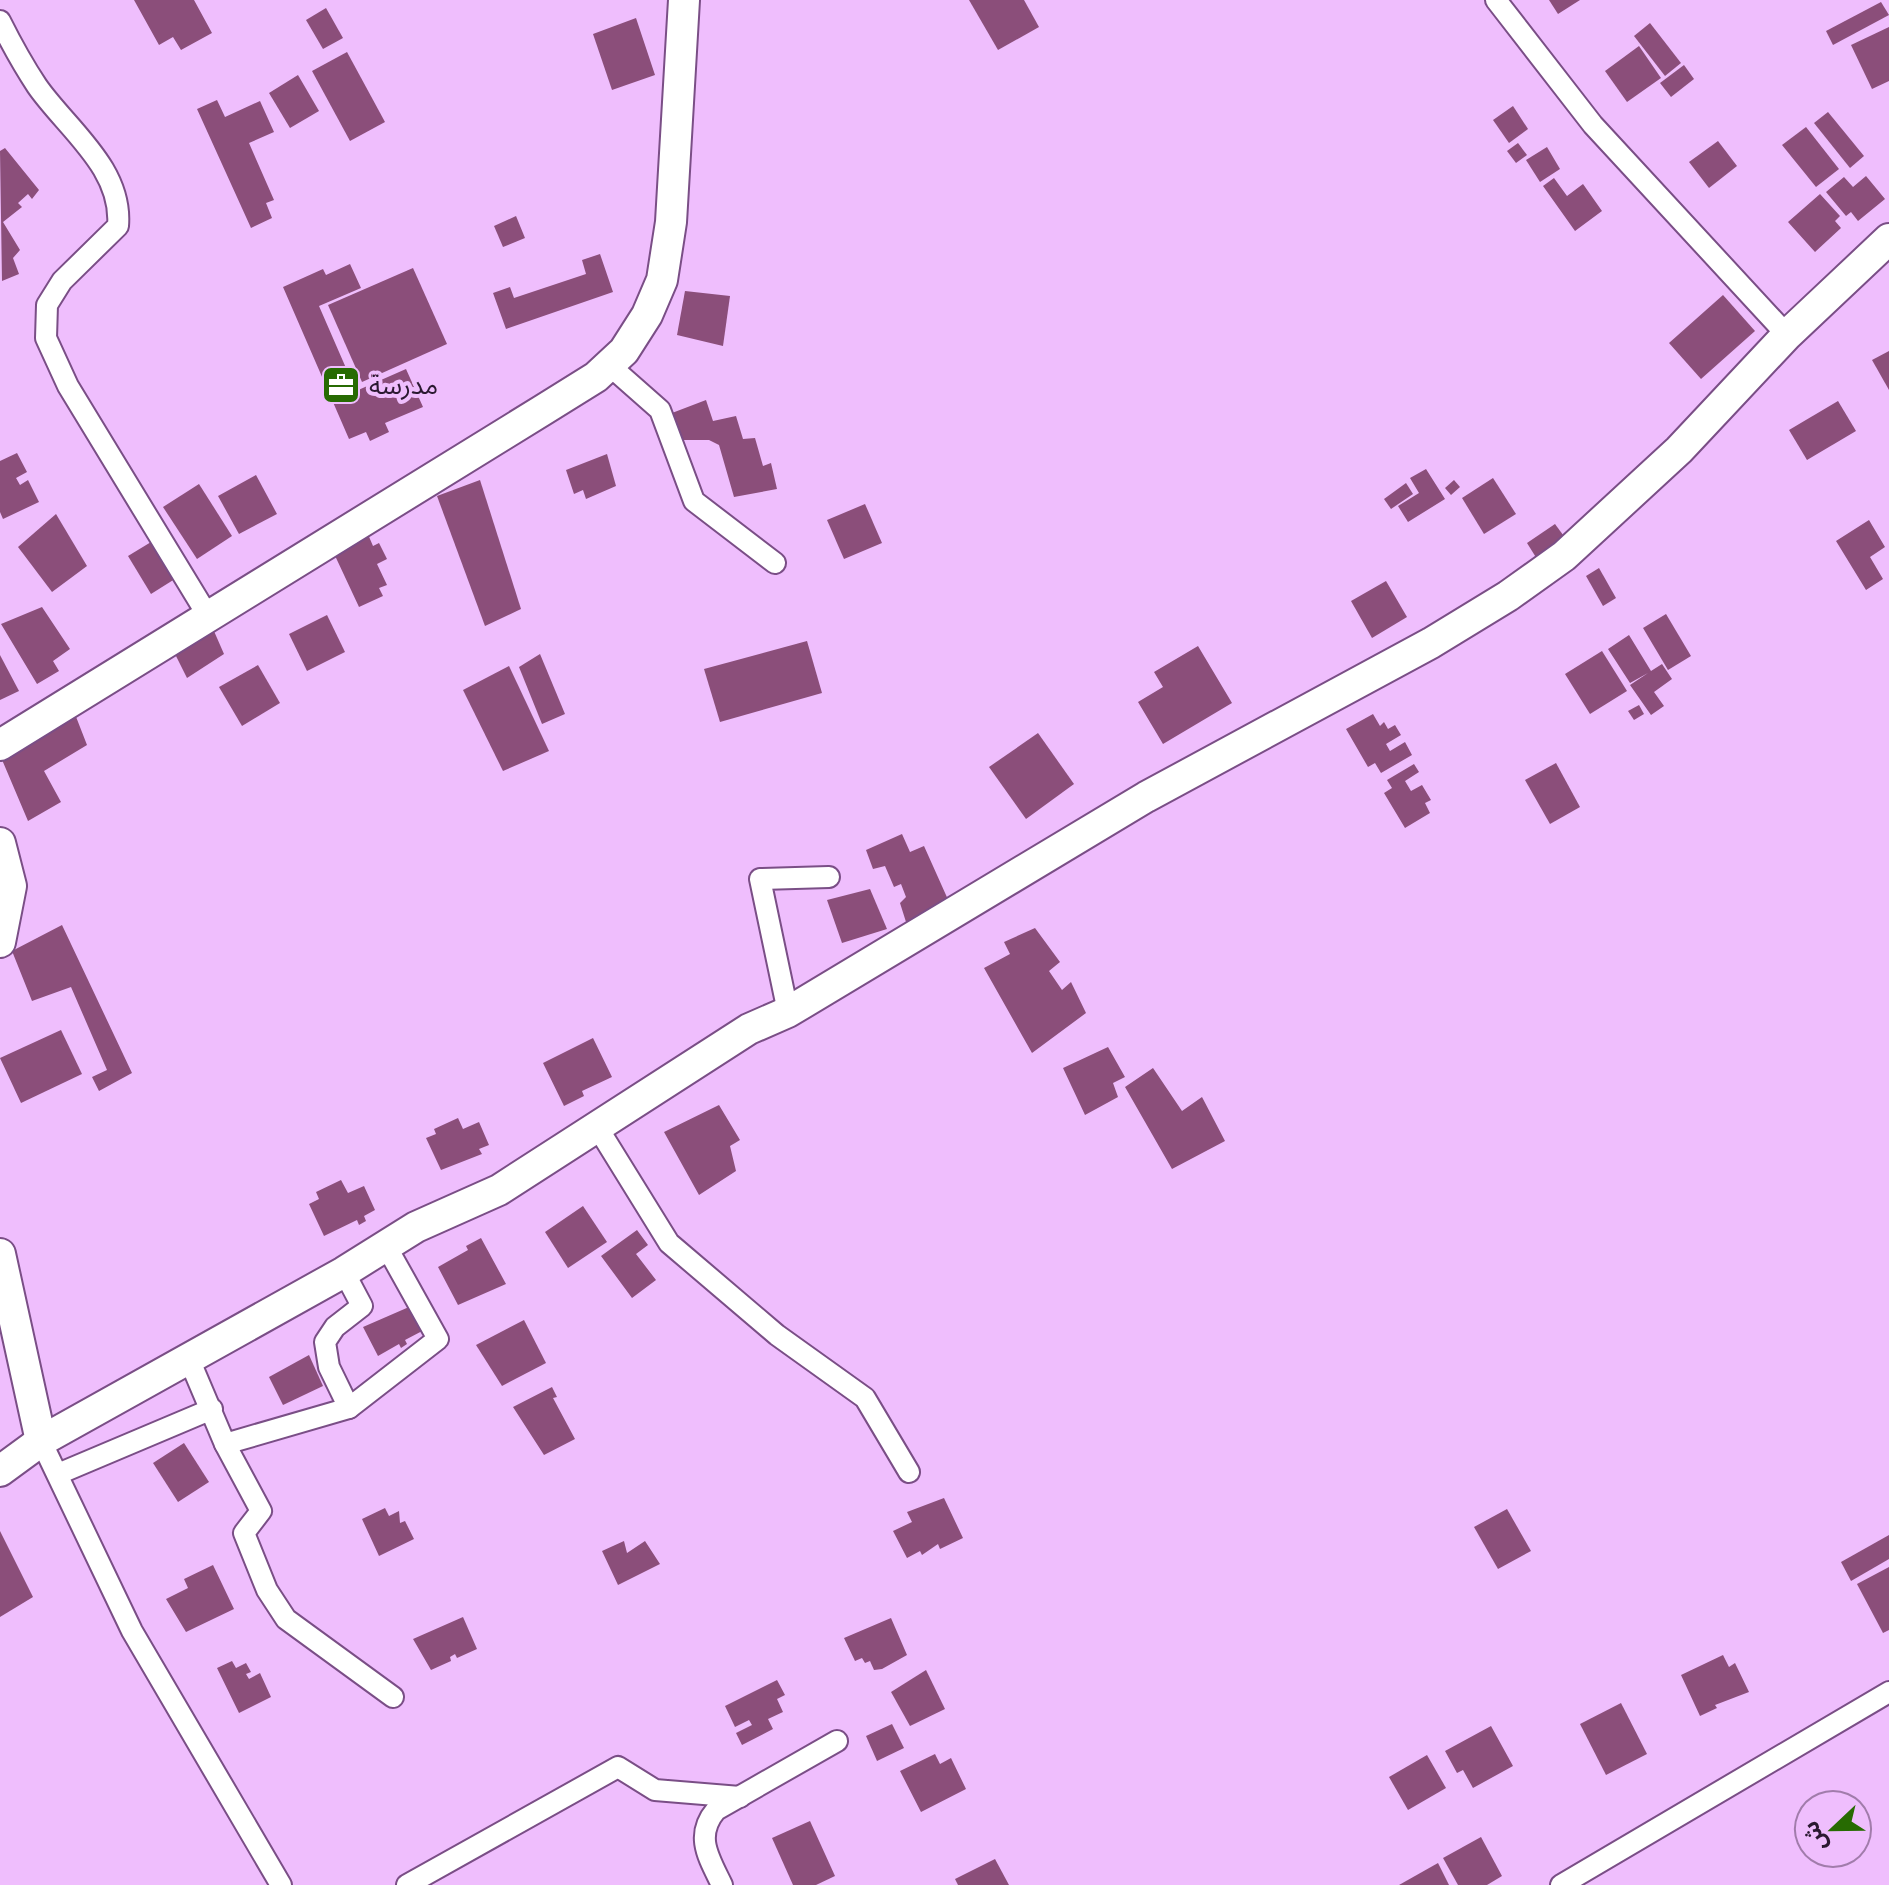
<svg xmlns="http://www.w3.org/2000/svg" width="1889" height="1885" viewBox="0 0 1889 1885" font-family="Poppins,'Noto Sans Arabic',sans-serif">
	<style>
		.building { fill: #8b4e7a }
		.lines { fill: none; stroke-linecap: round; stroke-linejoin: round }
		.street-casing { stroke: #7a4e86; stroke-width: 24 }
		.secondary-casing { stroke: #7a4e86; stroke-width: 34 }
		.street { stroke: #fff; stroke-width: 20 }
		.secondary { stroke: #fff; stroke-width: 30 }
		.labels { text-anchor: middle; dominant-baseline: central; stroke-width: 8; stroke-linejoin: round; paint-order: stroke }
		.poi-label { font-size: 26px; fill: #2b1931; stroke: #efbefd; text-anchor: start }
	</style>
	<rect width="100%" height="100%" fill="#efbefd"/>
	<!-- building -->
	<g class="building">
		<polygon points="134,0 194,0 212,33 181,50 173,37 159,45"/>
		<polygon points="969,0 1024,0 1039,27 998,50"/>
		<polygon points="1549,0 1580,0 1558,14"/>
		<polygon points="1881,2 1889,15 1833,45 1826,31"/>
		<polygon points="326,8 343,38 323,49 306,20"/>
		<polygon points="636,18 655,75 612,90 593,34"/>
		<polygon points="1650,23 1681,63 1665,76 1634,36"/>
		<polygon points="1889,27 1889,81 1872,89 1851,45"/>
		<polygon points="1639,46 1661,78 1627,102 1605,71"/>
		<polygon points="347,52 385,122 350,141 312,71"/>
		<polygon points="1684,65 1694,79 1671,97 1660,83"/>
		<polygon points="298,75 319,111 290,128 269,93"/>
		<polygon points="217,100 225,117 260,101 274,132 249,143 274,200 266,203 272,218 251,228 197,109"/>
		<polygon points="1513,106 1528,129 1509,143 1493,120"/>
		<polygon points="1828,112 1864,156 1850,168 1814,123"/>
		<polygon points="1806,127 1839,169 1816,187 1782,145"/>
		<polygon points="1718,141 1737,166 1709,188 1689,162"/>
		<polygon points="1518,143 1527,155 1516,163 1507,151"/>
		<polygon points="1547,147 1560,169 1540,182 1526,160"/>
		<polygon points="5,148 39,190 32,199 28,194 18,203 22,207 3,222 20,250 13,258 19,274 2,281 0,151"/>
		<polygon points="1866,176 1885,199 1858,221 1851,212 1846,216 1826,192 1844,177 1853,187"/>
		<polygon points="1554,178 1567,196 1583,184 1602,211 1575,231 1543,186"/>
		<polygon points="1820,194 1840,216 1835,221 1841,228 1815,252 1788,222"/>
		<polygon points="516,216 525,238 503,247 494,226"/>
		<polygon points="600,254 613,292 506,329 493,293 510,287 514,298 586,274 582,260"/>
		<polygon points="350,264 361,288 319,306 356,391 406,369 423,407 385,423 389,432 370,441 366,432 349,439 283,287 323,269 326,275"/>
		<polygon points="413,268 447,344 362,382 328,305"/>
		<polygon points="685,291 730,296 723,346 677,335"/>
		<polygon points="1723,295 1755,331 1701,379 1669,343"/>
		<polygon points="1889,351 1889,390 1872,360"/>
		<polygon points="706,400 713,421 736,416 743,439 755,438 763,466 771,463 777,489 734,497 719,445 709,440 680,440 672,413"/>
		<polygon points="1838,401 1856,431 1807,460 1789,430"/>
		<polygon points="17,453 27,472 16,478 20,485 28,480 39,502 3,519 0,512 0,461"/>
		<polygon points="607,454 616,486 586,499 583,490 574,494 566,470"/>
		<polygon points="1426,469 1445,499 1408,522 1398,506 1419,493 1410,478"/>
		<polygon points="256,475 277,514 239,534 218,496"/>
		<polygon points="1493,478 1516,514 1484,534 1462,498"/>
		<polygon points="480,480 521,609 485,626 437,496"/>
		<polygon points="1454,480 1460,487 1451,495 1445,488"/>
		<polygon points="1406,483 1413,494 1391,509 1384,499"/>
		<polygon points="199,484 232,536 197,559 163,507"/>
		<polygon points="865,504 882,543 844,559 827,520"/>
		<polygon points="56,514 87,566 52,592 18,547"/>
		<polygon points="1869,520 1885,547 1870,557 1883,579 1866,590 1836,541"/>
		<polygon points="1555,524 1566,539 1537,559 1527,543"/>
		<polygon points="367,532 373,546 379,543 387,559 377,564 387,585 379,588 383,596 359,607 330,545"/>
		<polygon points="156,539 178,577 151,594 128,556"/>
		<polygon points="1599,568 1616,598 1603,606 1586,576"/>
		<polygon points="1386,581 1407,617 1372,638 1351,601"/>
		<polygon points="42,607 70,649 53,661 59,671 37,684 1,624"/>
		<polygon points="1666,614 1691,656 1668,670 1643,628"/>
		<polygon points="327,615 345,652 307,671 289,634"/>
		<polygon points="210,622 224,654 187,678 172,648"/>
		<polygon points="1629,635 1651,671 1662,664 1672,679 1654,692 1664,706 1651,715 1630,685 1648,673 1630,683 1608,649"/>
		<polygon points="807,641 822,693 720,722 704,669"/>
		<polygon points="1198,646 1232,703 1163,744 1138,702 1163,687 1154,672"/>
		<polygon points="1602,651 1627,691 1590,714 1565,674"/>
		<polygon points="540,654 565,714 542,724 519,667"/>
		<polygon points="0,655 19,691 0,700"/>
		<polygon points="258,665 280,703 242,726 219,687"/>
		<polygon points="509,666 549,751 503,771 463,690"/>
		<polygon points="1639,705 1644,714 1634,720 1628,711"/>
		<polygon points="73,709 87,745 44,771 61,802 28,821 0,755"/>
		<polygon points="1373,714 1380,726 1384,722 1388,729 1395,725 1401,735 1386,744 1390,751 1405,742 1412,755 1381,773 1375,763 1368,767 1346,729"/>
		<polygon points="1038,733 1074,784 1026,819 989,767"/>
		<polygon points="1556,763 1580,807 1550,824 1525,780"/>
		<polygon points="1414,764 1419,772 1405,781 1411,791 1422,785 1431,800 1425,803 1430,813 1405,828 1384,793 1392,788 1387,780"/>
		<polygon points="902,834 910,852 924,846 950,904 906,922 900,903 906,897 901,884 894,887 885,866 873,869 866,850"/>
		<polygon points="870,889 887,929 842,943 827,900"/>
		<polygon points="62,925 132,1073 99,1091 92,1077 107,1070 71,987 32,1001 12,951"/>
		<polygon points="1035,928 1060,962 1049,971 1062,990 1071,982 1086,1013 1032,1053 984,968 1010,954 1004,942"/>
		<polygon points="61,1030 82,1074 21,1103 0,1058"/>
		<polygon points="593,1038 612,1077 582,1091 584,1096 564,1106 543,1063"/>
		<polygon points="1108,1047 1125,1077 1113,1083 1118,1097 1085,1115 1063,1068"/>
		<polygon points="1153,1068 1182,1111 1202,1097 1225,1141 1172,1169 1125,1087"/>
		<polygon points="719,1105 740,1140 730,1146 736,1171 699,1195 664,1132"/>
		<polygon points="458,1118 463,1129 479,1122 489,1145 479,1149 482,1154 441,1170 426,1138 436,1134 434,1129"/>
		<polygon points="341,1180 348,1193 364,1186 375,1210 364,1216 366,1221 359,1225 357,1220 324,1236 309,1204 319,1199 316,1192"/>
		<polygon points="583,1206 607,1242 568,1268 545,1232"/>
		<polygon points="637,1230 648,1245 636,1254 656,1280 632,1298 601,1256"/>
		<polygon points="481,1238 506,1284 458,1305 438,1267 468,1250 466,1246"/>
		<polygon points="409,1307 426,1329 405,1340 407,1344 401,1348 399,1344 378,1356 363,1327"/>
		<polygon points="524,1320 546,1363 502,1386 476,1345"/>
		<polygon points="309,1355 323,1386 283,1405 269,1377"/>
		<polygon points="552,1387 557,1397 553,1398 575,1439 544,1455 513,1407"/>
		<polygon points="184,1443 209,1482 178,1502 153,1463"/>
		<polygon points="944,1498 963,1538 940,1549 938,1544 922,1555 920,1551 907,1558 893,1531 912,1522 907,1512"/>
		<polygon points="385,1508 389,1516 399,1511 400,1523 405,1521 414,1539 379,1556 362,1519"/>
		<polygon points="1507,1509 1531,1551 1498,1569 1474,1527"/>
		<polygon points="0,1531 33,1597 0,1617"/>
		<polygon points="1889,1535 1889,1559 1851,1581 1841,1562"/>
		<polygon points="624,1541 627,1553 645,1541 660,1564 618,1585 602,1551"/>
		<polygon points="213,1565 234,1609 186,1632 166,1599 188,1588 184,1579"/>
		<polygon points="1889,1567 1889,1630 1883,1633 1857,1584"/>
		<polygon points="463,1617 477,1649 457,1658 455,1654 450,1657 451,1661 431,1670 413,1639"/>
		<polygon points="891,1618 907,1655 882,1669 874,1670 870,1661 865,1663 862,1658 855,1661 844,1638"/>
		<polygon points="1723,1655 1729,1667 1735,1663 1749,1692 1715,1705 1717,1708 1700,1716 1681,1675"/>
		<polygon points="232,1661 236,1668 246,1663 251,1672 246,1674 249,1679 260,1673 271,1697 239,1713 217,1668"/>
		<polygon points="926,1670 945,1709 910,1726 891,1692"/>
		<polygon points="777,1680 785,1695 777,1699 783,1712 768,1719 773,1729 742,1745 736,1733 752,1725 749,1720 735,1727 725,1706"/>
		<polygon points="1621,1703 1647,1754 1606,1775 1580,1724"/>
		<polygon points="892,1724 904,1748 877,1761 866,1736"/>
		<polygon points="1491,1726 1513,1766 1473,1788 1463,1770 1457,1773 1445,1751"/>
		<polygon points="935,1754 940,1764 951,1758 966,1789 921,1812 900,1771"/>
		<polygon points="1427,1755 1446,1788 1408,1810 1389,1777"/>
		<polygon points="810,1821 835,1876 816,1885 793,1885 772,1838"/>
		<polygon points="1481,1837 1502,1876 1487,1885 1458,1885 1443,1858"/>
		<polygon points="995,1859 1009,1885 958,1885 955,1879"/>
		<polygon points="1438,1863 1449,1885 1399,1885"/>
	</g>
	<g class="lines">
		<defs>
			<g id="street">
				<polyline points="1496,0 1593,125 1787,335"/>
				<path d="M0,21C11,43 23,65 37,86C66,128 123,168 118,226L62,281L47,305L46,338L68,386L208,616"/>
				<polyline points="609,365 660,410 694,501 775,563"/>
				<polyline points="788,1012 760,879 829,877"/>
				<polyline points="596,1125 669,1243 777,1335 865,1398 909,1472"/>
				<polyline points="344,1272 362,1306 335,1327 325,1342 329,1367 349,1408 438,1339 385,1244"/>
				<polyline points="189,1359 225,1444 349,1408"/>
				<polyline points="41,1441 132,1631 281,1885"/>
				<polyline points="225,1444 261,1511 244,1533 267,1590 286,1619 393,1697"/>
				<polyline points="58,1474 212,1409"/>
				<polyline points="407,1885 618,1767 655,1790 740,1797"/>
				<path d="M722,1885C709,1858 694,1836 716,1810L837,1741"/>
				<polyline points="1561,1885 1889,1692"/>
			</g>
			<g id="secondary">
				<polyline points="0,745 543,410 596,377 624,351 647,315 662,280 671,222 684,0"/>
				<polyline points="0,843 11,886 0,942"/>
				<polyline points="0,1254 41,1441"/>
				<polyline points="0,1471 41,1441 344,1272 416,1227 499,1190 749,1029 788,1012 1146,797 1431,643 1508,596 1564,556 1679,450 1787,335 1889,239"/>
			</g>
		</defs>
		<!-- street casing -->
		<use href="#street" class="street-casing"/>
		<!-- secondary casing -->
		<use href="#secondary" class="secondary-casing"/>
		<!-- street -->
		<use href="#street" class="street"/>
		<!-- secondary -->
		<use href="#secondary" class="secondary"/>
	</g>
	<!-- icons -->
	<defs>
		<symbol id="office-square" viewBox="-11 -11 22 22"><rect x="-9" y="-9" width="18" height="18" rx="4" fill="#276b02" stroke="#efbefd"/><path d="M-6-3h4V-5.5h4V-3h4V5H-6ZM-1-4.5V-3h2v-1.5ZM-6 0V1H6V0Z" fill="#fff"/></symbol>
	</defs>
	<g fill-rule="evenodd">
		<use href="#office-square" x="319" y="363" width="44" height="44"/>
	</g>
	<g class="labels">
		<!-- poi labels -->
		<g class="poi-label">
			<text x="369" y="385">مدرسة</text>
		</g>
	</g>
	<!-- north arrow -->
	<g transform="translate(1833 1829) rotate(248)"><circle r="38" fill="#efbefd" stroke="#a17cab" stroke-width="2"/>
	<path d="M0-6L14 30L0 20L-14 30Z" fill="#276b02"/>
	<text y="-12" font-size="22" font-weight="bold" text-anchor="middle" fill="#2b1931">ش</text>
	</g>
</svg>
